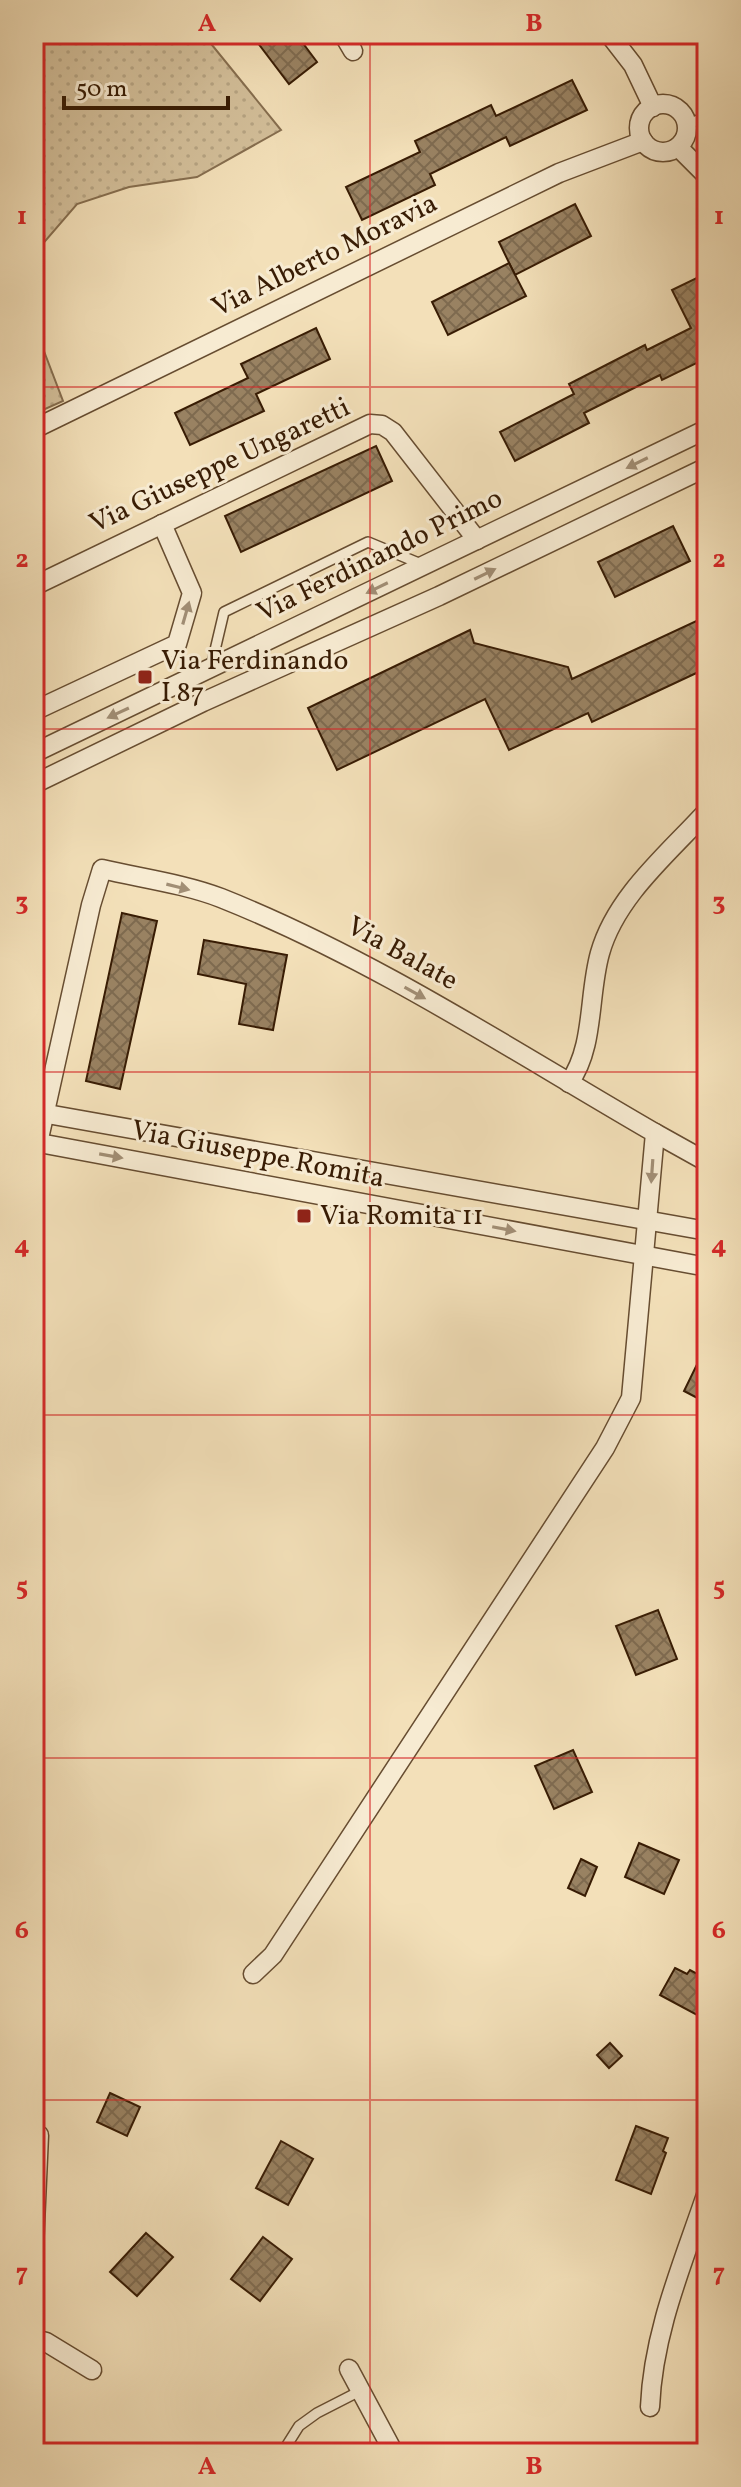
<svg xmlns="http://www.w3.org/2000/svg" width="741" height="2487" viewBox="0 0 741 2487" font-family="Vollkorn,serif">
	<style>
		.grass { fill: url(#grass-dots); stroke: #866e4f; stroke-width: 2 }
		.building { fill: url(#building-cross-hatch); stroke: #381c04; stroke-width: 2 }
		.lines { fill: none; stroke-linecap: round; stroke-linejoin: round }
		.lane-casing { stroke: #674d31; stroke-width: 12 }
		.street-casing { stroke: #674d31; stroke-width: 21 }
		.lane { stroke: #f7ebd2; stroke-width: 9 }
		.street { stroke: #f7ebd2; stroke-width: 18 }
		.oneway { fill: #a18e75 }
		.grid { fill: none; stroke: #d62828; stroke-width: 2; stroke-opacity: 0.55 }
		.poi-dot { fill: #8f2418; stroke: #f7ebd2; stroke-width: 3 }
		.labels { text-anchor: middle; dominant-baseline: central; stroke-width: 6; stroke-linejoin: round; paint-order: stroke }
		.street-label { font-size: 28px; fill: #381c04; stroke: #f7ebd2 }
		.poi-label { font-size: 28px; fill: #381c04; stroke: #f7ebd2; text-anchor: start }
		.neatline { fill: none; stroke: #d62828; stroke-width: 3 }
		.grid-label { font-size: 26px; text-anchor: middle; font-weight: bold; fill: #d62828 }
	</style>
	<defs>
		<pattern id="grass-dots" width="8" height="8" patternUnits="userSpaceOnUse" patternTransform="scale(2)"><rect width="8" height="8" fill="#d3bf9a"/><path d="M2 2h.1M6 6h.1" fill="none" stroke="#b6a483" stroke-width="1.8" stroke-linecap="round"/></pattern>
		<pattern id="building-cross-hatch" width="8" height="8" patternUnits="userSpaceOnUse" patternTransform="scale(2)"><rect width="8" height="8" fill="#998262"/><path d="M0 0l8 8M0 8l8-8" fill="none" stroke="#7e6a4f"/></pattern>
	</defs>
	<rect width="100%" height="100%" fill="#f3e0b9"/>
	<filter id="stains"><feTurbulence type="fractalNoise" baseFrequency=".0025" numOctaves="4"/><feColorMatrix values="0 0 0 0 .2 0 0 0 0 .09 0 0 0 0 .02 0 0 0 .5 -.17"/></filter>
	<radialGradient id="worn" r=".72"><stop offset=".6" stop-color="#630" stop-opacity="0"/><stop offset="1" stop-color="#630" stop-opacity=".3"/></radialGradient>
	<!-- grass -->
	<g class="grass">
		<polygon points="34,34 223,34 212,45 281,130 197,177 129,187 77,204 34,254"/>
		<polygon points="34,325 63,401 34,414"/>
	</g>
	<!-- building -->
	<g class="building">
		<polygon points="251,34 296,34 317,62 289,84"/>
		<polygon points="572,80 587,110 510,146 506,137 430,174 435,185 362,220 346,187 420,152 415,141 491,105 496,116"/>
		<polygon points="575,204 591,236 515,275 499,242"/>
		<polygon points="509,263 526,296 448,335 432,302"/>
		<polygon points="707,273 707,358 662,380 660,375 584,413 589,423 515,461 500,432 574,394 569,384 645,345 647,350 691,328 672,290"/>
		<polygon points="316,328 330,359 256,394 264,411 190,445 175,413 248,378 241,364"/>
		<polygon points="376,446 392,481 241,552 225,516"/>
		<polygon points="673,526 690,561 615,597 598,562"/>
		<polygon points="707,616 707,668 592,722 588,713 509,750 485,699 337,770 308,708 470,630 474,643 568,667 572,679"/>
		<polygon points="122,913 157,921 120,1089 86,1081"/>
		<polygon points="204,940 287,955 273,1030 239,1024 246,984 198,974"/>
		<polygon points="707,1344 707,1403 684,1391"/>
		<polygon points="658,1610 677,1659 636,1675 616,1626"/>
		<polygon points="573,1750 592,1792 554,1809 535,1766"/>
		<polygon points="639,1843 679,1860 664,1894 625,1877"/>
		<polygon points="581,1859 597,1867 585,1896 568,1888"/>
		<polygon points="675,1968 687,1974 690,1970 707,1979 707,1996 697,2015 660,1995"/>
		<polygon points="610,2043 622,2056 609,2068 597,2055"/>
		<polygon points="110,2093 140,2107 127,2136 97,2122"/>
		<polygon points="636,2126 668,2138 663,2151 666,2153 651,2194 616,2180"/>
		<polygon points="281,2141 313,2159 288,2205 256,2188"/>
		<polygon points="146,2233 173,2257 137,2296 110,2272"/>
		<polygon points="263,2237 292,2259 260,2301 231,2279"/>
	</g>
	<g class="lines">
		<defs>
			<g id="lane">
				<polyline points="687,124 707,117"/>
				<polyline points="211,667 224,612 368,542 421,564"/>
				<polyline points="282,2453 299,2426 317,2413 360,2391"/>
			</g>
			<g id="street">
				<polyline points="343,34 353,51"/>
				<polyline points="609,34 633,65 653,107"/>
				<circle cx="663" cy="128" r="24"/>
				<polyline points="678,147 707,176"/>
				<polyline points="34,429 559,173 643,141"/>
				<polyline points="34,586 370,424 382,425 393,432 477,540"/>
				<polyline points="34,711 177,644 192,593 162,524"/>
				<polyline points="34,753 707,429"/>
				<polyline points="34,784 203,702 439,596 707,467"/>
				<path d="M569,1083C595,1047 588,995 600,953C616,896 669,853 707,811"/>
				<polyline points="36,1112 707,1231"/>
				<polyline points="655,1133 707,1162"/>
				<polyline points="34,1142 707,1267"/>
				<path d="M38,1143L91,905L102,869C140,878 185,884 221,898C374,959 513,1051 655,1133L631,1398L605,1448L273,1955L253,1974"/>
				<polyline points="34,2247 39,2135"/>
				<polyline points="34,2339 46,2342 92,2370"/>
				<polyline points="349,2369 394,2453"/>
				<path d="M650,2407C653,2332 683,2263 707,2192"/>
			</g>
		</defs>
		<!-- lane casing -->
		<use href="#lane" class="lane-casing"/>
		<!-- street casing -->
		<use href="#street" class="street-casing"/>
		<!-- lane -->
		<use href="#lane" class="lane"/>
		<!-- street -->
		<use href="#street" class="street"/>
	</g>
	<!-- one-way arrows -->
	<defs><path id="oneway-solid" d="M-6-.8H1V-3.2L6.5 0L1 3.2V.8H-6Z" transform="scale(2)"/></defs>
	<g class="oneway">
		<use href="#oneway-solid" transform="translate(637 463) rotate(154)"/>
		<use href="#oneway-solid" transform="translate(485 574) rotate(-26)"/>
		<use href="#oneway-solid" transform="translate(377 588) rotate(154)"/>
		<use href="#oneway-solid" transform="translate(186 613) rotate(-74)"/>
		<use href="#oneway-solid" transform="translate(118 713) rotate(155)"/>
		<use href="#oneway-solid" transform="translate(178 887) rotate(14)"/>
		<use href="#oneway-solid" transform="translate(415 993) rotate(29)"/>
		<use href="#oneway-solid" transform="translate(111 1156) rotate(10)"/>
		<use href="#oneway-solid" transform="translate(652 1171) rotate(94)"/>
		<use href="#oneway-solid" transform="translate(504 1229) rotate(11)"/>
	</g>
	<!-- grid -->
	<path class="grid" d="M370,34V2453M34,387H707M34,729H707M34,1072H707M34,1415H707M34,1758H707M34,2100H707"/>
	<!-- markers -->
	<g class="poi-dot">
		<rect x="137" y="669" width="16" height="16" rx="4"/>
		<rect x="296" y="1208" width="16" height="16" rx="4"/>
	</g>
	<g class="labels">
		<!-- street labels -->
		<g class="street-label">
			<text transform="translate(325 256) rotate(-26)">Via Alberto Moravia</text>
			<text transform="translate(220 466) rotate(-25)">Via Giuseppe Ungaretti</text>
			<text transform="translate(380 556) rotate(-26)">Via Ferdinando Primo</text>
			<text transform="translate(402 954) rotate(29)">Via Balate</text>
			<text transform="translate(258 1155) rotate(11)">Via Giuseppe Romita</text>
		</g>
		<!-- poi labels -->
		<g class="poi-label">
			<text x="161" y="661">Via Ferdinando<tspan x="161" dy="32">I 87</tspan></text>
			<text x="320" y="1216">Via Romita 11</text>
		</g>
	</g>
	<!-- margin -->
	<rect width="741" height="2487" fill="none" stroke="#f3e0b9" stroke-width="88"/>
	<!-- scale -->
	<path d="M64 96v12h164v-12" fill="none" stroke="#381c04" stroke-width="4"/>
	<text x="76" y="96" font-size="24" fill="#381c04" stroke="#f7ebd2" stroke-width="6" paint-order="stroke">50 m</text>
	<rect x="44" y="44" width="653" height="2399" class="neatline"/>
	<g class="grid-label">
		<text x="207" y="31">A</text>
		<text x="534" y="31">B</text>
		<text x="22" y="224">1</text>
		<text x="719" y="224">1</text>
		<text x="22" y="567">2</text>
		<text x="719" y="567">2</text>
		<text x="22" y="910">3</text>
		<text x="719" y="910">3</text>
		<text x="22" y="1253">4</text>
		<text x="719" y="1253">4</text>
		<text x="22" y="1595">5</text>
		<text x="719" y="1595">5</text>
		<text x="22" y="1938">6</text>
		<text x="719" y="1938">6</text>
		<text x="22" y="2281">7</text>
		<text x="719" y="2281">7</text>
		<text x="207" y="2474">A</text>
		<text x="534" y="2474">B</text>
	</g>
	<rect width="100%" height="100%" filter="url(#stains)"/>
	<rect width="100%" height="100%" fill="url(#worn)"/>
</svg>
